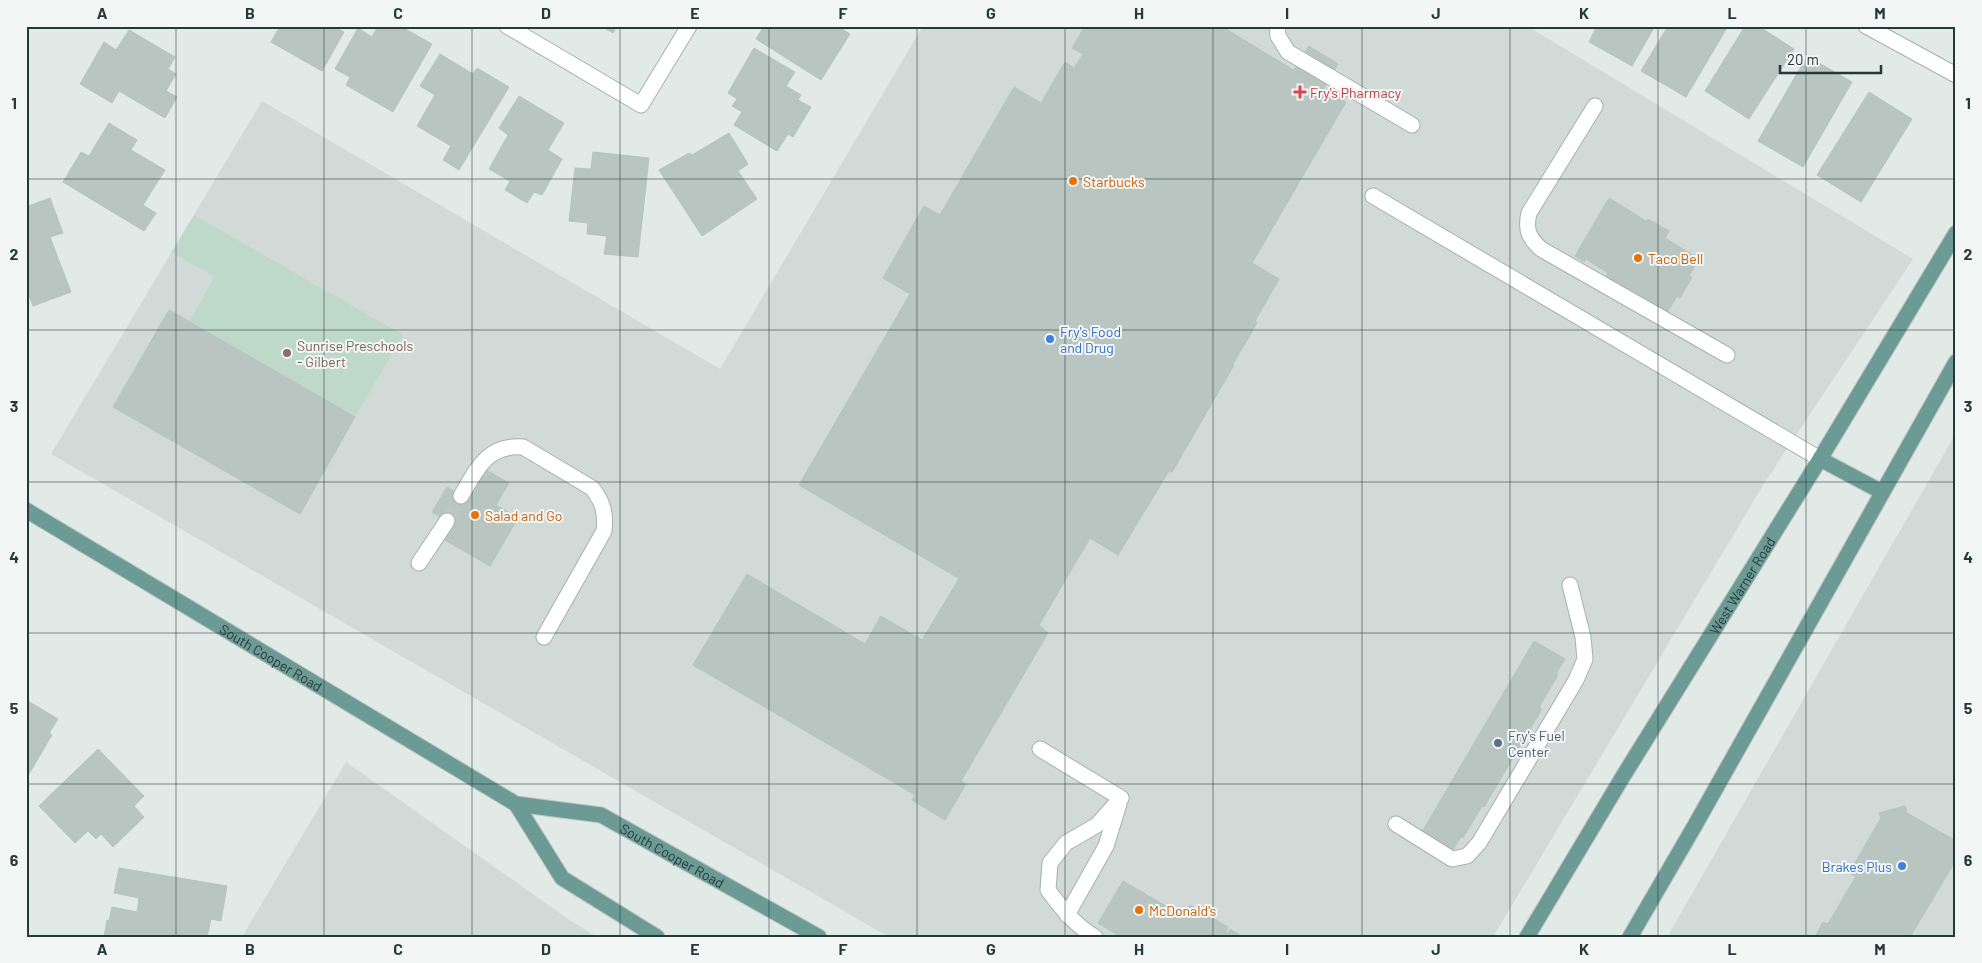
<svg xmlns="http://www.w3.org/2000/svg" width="1982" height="963" viewBox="0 0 1982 963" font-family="Barlow,sans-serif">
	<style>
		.built { fill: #d1dad7 }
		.park { fill: #bed9c9 }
		.building { fill: #b8c5c1; stroke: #b6c3c0 }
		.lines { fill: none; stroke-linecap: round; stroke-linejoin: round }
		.minor-tunnel { stroke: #bcc7c5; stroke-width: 15; stroke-dasharray: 15 8; stroke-linecap: butt }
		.minor-casing { stroke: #a6b1af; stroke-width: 17 }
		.major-casing { stroke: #bec4c3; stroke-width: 17 }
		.minor { stroke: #fff; stroke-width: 15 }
		.major { stroke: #6c9a95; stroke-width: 15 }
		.grid { fill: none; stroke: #253937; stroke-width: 1; stroke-opacity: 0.55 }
		.health-dot { fill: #e0444e; stroke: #f2f7f6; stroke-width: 2 }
		.food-dot { fill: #e8710a; stroke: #f2f7f6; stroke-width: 2 }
		.shop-dot { fill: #3f7fe0; stroke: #f2f7f6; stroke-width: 2 }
		.education-dot { fill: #8d6e63; stroke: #f2f7f6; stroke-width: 2 }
		.service-dot { fill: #5c6f8a; stroke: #f2f7f6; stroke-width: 2 }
		.labels { text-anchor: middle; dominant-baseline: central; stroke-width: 4; stroke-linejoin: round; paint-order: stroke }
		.health-label { font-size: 14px; fill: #be3a42; stroke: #f2f7f6; text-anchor: start }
		.food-label { font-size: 14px; fill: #c56008; stroke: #f2f7f6; text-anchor: start }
		.shop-label { font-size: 14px; fill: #366cbe; stroke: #f2f7f6; text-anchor: start }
		.education-label { font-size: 14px; fill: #785e54; stroke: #f2f7f6; text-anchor: start }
		.street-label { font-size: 14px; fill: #253937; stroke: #f2f7f6 }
		.service-label { font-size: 14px; fill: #4e5e75; stroke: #f2f7f6; text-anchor: start }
		.neatline { fill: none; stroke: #253937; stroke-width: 2 }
		.grid-label { font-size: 16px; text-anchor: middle; font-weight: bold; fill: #253937 }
	</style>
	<rect width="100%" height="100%" fill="#e2eae8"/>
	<!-- built -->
	<g class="built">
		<polygon points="923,26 1527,26 1913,259 1765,482 1493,937 889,937 51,454 262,101 720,369"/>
		<polygon points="1956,433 1956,937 1669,937 1670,932"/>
		<polygon points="346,762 568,919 597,937 242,937"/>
	</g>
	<!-- park -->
	<polygon class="park" points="194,215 403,335 355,417 189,321 215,277 172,252"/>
	<!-- building -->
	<g class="building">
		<polygon points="280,26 333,26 344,32 322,71 271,42"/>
		<polygon points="378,26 384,29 386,26 400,26 432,44 393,112 346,85 350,77 335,69 358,28 372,37"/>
		<polygon points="601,26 617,26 613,33"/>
		<polygon points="764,26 844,26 842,29 850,34 821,80 756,39"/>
		<polygon points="1085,26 1221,26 1346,102 1252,263 1279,279 1255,321 1257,323 1233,364 1234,365 1172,472 1169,471 1118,555 1090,538 1039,625 799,485 910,294 883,278 924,206 940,215 1014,87 1041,103 1065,62 1074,68 1083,54 1072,48"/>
		<polygon points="1597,26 1655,26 1632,66 1589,42"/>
		<polygon points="1668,26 1728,26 1686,97 1641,71"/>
		<polygon points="1745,26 1758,26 1794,49 1749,119 1705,91"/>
		<polygon points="129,30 175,57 168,69 176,74 166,91 177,97 165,118 119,91 112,103 80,84 104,42 116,50"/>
		<polygon points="1309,46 1338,64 1324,88 1294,70"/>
		<polygon points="754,48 795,72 786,86 801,95 798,100 811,107 793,137 788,134 777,151 734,125 742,112 732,106 737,99 728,93"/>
		<polygon points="440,54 473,74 477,68 509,87 459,170 443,160 451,146 417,126 435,95 420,86"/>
		<polygon points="1807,56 1852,82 1803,167 1758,141"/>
		<polygon points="1869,92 1912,119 1861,202 1817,175"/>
		<polygon points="519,96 564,123 548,150 562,159 542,195 534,192 527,203 505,190 510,181 489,169 508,135 499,128"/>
		<polygon points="109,123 137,140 131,150 165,170 143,205 156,213 144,231 63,182 81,152 89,156"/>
		<polygon points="729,133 748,164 738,171 757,199 702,236 659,170 689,153 692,155"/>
		<polygon points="593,152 649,158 638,257 604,254 607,236 587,234 588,223 569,221 575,168 591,169"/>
		<polygon points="50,198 63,233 50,237 71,292 33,306 26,288 26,207"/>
		<polygon points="1609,198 1646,221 1648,219 1669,231 1665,238 1699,259 1689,276 1692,277 1680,298 1677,296 1667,313 1625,287 1623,290 1605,279 1608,273 1586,259 1584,262 1575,256"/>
		<polygon points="169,310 355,417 300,514 113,407"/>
		<polygon points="486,470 509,483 496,505 518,518 490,566 445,540 454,525 432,512 447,487 468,500"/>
		<polygon points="747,574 865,644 881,616 922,640 959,579 1039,625 1048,633 961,781 966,784 945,820 912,800 915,795 693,665"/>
		<polygon points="1534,641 1565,659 1556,674 1558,675 1539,707 1542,709 1484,807 1482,806 1463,838 1461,837 1453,850 1422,832"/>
		<polygon points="26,700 58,719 49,733 52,735 26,779"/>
		<polygon points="98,749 144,796 134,806 144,817 113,847 101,834 96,839 88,831 75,843 39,806"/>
		<polygon points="1905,806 1907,813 1956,841 1956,860 1910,937 1815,937 1823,922 1828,924 1856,876 1849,873 1881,818 1879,813"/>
		<polygon points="119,868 227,886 221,921 211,919 207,937 104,937 107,920 109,921 112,907 137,912 139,898 114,893"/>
		<polygon points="1123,881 1183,916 1190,905 1228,927 1226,932 1228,933 1230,929 1241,936 1121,937 1098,923"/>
	</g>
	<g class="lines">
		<!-- minor-tunnel -->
		<polyline class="minor-tunnel" points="447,521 461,496"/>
		<defs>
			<g id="minor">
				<polyline points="507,26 641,105 689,26"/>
				<polyline points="1277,26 1278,36 1288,52 1412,125"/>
				<polyline points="1866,26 1956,75"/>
				<path d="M1595,106L1529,213C1525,230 1529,238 1541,249L1727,355"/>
				<polyline points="1373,196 1820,459"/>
				<path d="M461,496C477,469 487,444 523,447L592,488C603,502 606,513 604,531L544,637"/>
				<polyline points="419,563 447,521"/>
				<polyline points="1040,749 1121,798"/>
				<polyline points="1396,824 1452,859 1467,856 1479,843 1576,680 1585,659 1583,637 1570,585"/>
				<polyline points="1067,915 1106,846 1119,804"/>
				<path d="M1095,937C1075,925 1062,909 1048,890L1050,863L1066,843L1097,825L1121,798"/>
			</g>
			<g id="major">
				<polyline points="1820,459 1882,492"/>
				<path id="s1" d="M26,510L516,804L601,815L819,937"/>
				<polyline points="516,804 562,878 657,937"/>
				<path id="s2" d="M1527,937L1622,778L1820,459L1956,233"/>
				<polyline points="1630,937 1694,827 1956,362"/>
			</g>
		</defs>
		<!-- minor casing -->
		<use href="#minor" class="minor-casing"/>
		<!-- major casing -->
		<use href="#major" class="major-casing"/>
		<!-- minor -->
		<use href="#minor" class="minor"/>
		<!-- major -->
		<use href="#major" class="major"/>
	</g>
	<!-- grid -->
	<path class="grid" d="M176,26V937M324,26V937M472,26V937M620,26V937M769,26V937M917,26V937M1065,26V937M1213,26V937M1362,26V937M1510,26V937M1658,26V937M1806,26V937M26,179H1956M26,330H1956M26,482H1956M26,633H1956M26,784H1956"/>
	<!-- markers -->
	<path class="health-dot" d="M1297.5 84.5h5v5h5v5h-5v5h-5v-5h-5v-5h5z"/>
	<g class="food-dot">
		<circle cx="1073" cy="181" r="5"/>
		<circle cx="1638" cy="258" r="5"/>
		<circle cx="475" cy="515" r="5"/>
		<circle cx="1139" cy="910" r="5"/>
	</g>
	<g class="shop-dot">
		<circle cx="1050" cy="339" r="5"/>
		<circle cx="1902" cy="866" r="5"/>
	</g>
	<circle class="education-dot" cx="287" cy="353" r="5"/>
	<circle class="service-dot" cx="1498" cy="743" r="5"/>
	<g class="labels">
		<!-- health labels -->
		<g class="health-label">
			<text x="1310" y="92">Fry's Pharmacy</text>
		</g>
		<!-- food labels -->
		<g class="food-label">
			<text x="1083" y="181">Starbucks</text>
			<text x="1648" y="258">Taco Bell</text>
			<text x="485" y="515">Salad and Go</text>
			<text x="1149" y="910">McDonald's</text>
		</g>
		<!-- shop labels -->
		<g class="shop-label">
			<text x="1060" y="331">Fry's Food<tspan x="1060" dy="16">and Drug</tspan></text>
			<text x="1892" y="866" text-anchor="end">Brakes Plus</text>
		</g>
		<!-- education labels -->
		<g class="education-label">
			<text x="297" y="345">Sunrise Preschools<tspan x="297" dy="16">- Gilbert</tspan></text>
		</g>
		<!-- street labels -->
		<g class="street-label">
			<text stroke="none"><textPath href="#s2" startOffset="412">West Warner Road</textPath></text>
			<text stroke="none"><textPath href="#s1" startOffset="286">South Cooper Road</textPath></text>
			<text stroke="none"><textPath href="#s1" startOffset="739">South Cooper Road</textPath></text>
		</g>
		<!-- service labels -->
		<g class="service-label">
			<text x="1508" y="735">Fry's Fuel<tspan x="1508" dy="16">Center</tspan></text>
		</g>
	</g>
	<!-- border -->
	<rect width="1982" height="963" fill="none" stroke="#f2f7f6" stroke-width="55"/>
	<!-- scale -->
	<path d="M1780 65v8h101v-8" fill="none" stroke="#253937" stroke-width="2.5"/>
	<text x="1787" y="65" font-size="15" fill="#253937" stroke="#f2f7f6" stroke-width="4" paint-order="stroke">20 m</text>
	<rect x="28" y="28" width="1926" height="908" class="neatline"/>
	<g class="grid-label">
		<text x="102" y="19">A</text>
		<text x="250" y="19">B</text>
		<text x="398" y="19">C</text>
		<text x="546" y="19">D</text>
		<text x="695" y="19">E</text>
		<text x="843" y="19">F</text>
		<text x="991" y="19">G</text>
		<text x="1139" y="19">H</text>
		<text x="1287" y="19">I</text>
		<text x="1436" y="19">J</text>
		<text x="1584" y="19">K</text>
		<text x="1732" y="19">L</text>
		<text x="1880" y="19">M</text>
		<text x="14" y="109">1</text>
		<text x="1968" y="109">1</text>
		<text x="14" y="260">2</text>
		<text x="1968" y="260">2</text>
		<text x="14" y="412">3</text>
		<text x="1968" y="412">3</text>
		<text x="14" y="563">4</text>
		<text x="1968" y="563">4</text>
		<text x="14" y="714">5</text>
		<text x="1968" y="714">5</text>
		<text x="14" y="866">6</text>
		<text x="1968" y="866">6</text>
		<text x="102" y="955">A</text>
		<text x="250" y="955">B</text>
		<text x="398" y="955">C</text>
		<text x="546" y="955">D</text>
		<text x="695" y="955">E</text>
		<text x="843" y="955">F</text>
		<text x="991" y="955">G</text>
		<text x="1139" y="955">H</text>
		<text x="1287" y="955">I</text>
		<text x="1436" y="955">J</text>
		<text x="1584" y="955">K</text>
		<text x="1732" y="955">L</text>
		<text x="1880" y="955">M</text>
	</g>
</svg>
